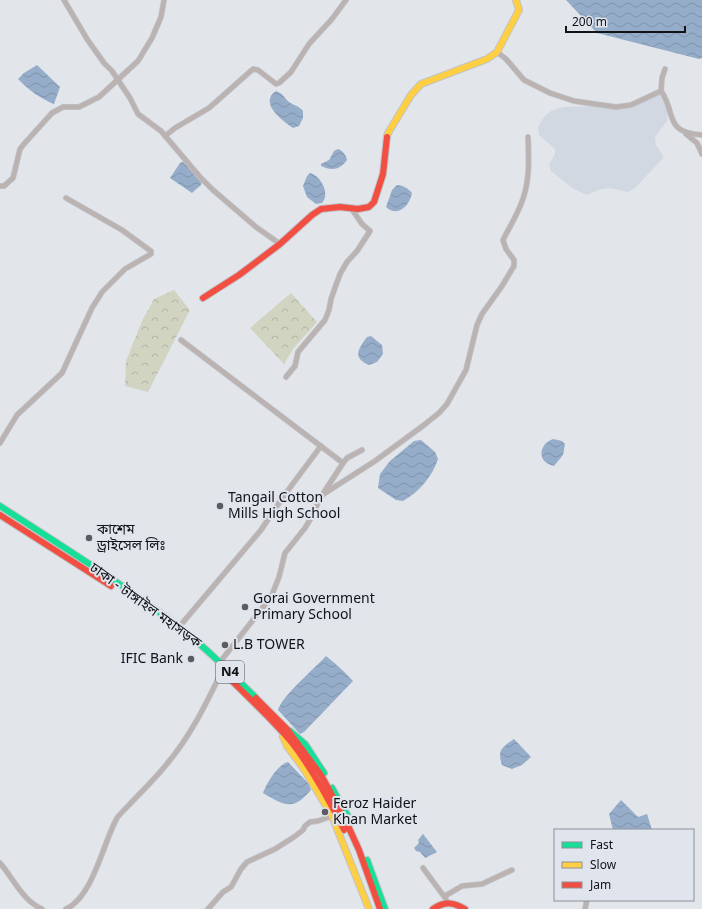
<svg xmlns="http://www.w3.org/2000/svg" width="702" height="909" viewBox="0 0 702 909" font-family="Georgia,'Noto Sans Bengali',serif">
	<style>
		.built { fill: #d1d8e2 }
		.forest { fill: url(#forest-crowns) }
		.water { fill: url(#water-waves) }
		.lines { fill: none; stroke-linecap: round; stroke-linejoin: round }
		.street-casing { stroke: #c1c3c7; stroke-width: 6 }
		.fast-casing { stroke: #c1c3c7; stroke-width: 8 }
		.slow-casing { stroke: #c1c3c7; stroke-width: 8 }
		.jam-casing { stroke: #c1c3c7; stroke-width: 8 }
		.street { stroke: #bab3b2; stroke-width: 4.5 }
		.fast { stroke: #16e098; stroke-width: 6 }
		.slow { stroke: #ffcf43; stroke-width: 6 }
		.jam { stroke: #f24e42; stroke-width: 6 }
		.poi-dot { fill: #5a5c60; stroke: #dfe4ed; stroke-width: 1.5 }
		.labels { text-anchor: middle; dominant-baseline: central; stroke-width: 4; stroke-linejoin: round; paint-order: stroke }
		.shield { fill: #dfe4ed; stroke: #4f5256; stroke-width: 1 }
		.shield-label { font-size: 13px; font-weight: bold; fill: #111316 }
		.poi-label { font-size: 14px; fill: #111316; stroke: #dfe4ed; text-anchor: start }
		.street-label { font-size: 14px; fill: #111316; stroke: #dfe4ed }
	</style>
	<defs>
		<pattern id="forest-crowns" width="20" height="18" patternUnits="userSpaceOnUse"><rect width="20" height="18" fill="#d0d4c1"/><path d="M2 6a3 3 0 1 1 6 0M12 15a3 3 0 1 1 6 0" fill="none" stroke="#b2b5a5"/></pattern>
		<pattern id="water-waves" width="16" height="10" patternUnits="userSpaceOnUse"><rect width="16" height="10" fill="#96adca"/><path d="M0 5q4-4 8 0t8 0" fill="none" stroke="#8094ad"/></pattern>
	</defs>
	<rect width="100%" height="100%" fill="#e2e5ea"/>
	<!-- built -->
	<polygon class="built" points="655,95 660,95 668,113 667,121 655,137 656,145 664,157 635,188 628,192 610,188 601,189 587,195 572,188 551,171 549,165 555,154 555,149 539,135 538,127 543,118 551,111 563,107 599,106 620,107"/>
	<!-- forest -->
	<g class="forest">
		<polygon points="174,290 190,310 148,392 125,386 126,361 142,321 154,299"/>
		<polygon points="291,293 317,322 293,349 284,364 250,328"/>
	</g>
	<!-- water -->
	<g class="water">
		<polygon points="566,0 702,0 702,58 699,59 597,33"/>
		<path d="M37,65L60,87L54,104C39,98 29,90 18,79L24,73Z"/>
		<path d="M276,91C284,94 283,97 289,102C294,106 298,105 303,111V118L299,126L293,128C283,121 258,103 276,91Z"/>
		<path d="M338,149C343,151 346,155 347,160C340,170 332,171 321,166V164L329,160L334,151Z"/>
		<polygon points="184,161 202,181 201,185 192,193 170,178 180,163"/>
		<path d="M310,173C319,175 327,188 325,197C325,198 323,202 322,203L316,204L307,197L303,186L307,176Z"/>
		<path d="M397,185C402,185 408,188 412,193C410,205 398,218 386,207L392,190Z"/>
		<path d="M371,336L382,345L383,354L377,362L369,365C352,358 358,349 367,337Z"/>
		<path d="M553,439L562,441L565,444L563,455L554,466C535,462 540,443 553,439Z"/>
		<path d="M421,440L435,452L438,459C432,477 419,492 403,501L396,500L378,488L380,474L390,461L414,441Z"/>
		<path d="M326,656C336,664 345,672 353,681L304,732L300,734L278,710C282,696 315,668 326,656Z"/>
		<path d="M514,739L531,757L522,765L512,769L502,765C497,750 502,747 514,739Z"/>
		<path d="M288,762L309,784L311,790C293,811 285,806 263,793C267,783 277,765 288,762Z"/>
		<polygon points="621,800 638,817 647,814 652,830 613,830 609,814"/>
		<polygon points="423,834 437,852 425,858 420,852 416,851 414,848 419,843 418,840"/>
	</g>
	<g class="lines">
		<defs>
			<g id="street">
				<polyline points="64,0 87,39 104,63 112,71 130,98 138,114 161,131 200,177 213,190 256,227 280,244"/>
				<path d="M497,52L506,59L524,80L550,93L574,101L616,107L631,105L661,91C677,114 663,132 702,135"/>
				<polyline points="661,91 662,78 665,69"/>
				<polyline points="686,134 697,143 702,154"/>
				<polyline points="165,136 175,128 209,108 253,69 258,70 276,84 279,83 291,72 309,44 332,19 346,0"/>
				<polyline points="0,186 4,186 13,178 20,149 24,144 52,113 63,107 79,107 99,97 138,61 152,38 161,17 164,0"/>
				<polyline points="181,340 343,463"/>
				<polyline points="286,377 295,366 298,352 325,320 329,310 331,299 340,274 347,262 357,251 370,231 362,224 351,208"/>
				<polyline points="0,443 17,415 62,373 92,308 102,292 125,269 151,254 151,251 148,249 122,230 66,198"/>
				<path d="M322,495L375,461L424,425L439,413L447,404L466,370L477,325L482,314L502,286L514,266V260L506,249L503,240C509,228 516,217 521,204C530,183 529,159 528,137"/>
				<polyline points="179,627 261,530 283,497 321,446"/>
				<polyline points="220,662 271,597 279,577 285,553 305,528 314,513 319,500 343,463 347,458 362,450"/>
				<path d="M0,863C13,878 23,901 42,909"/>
				<polyline points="423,868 446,899"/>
				<polyline points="445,896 462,886 482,884 512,870"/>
				<path d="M66,909C93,897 103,843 117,818C120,814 125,809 129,805C141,792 155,779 166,765C190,737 206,704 222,671"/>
				<polyline points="208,909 223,892 231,887 241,869 247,862 275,849 294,837 303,830 305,826 310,822 318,821 332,816"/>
				<polyline points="585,909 587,900"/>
			</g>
			<g id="fast">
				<path d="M0,506C60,545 121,583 178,626C206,648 231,673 256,698"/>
				<polyline points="290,731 305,744 324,773"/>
				<polyline points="332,788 350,820"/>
				<polyline points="367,860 385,909"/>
			</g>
			<g id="slow">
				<polyline points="387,137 388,133 411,95 421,84 487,59 497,52 519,10 516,0"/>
				<polyline points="283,737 287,746 304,769 332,816 369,909"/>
			</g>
			<g id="jam">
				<polyline points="203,298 239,275 280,244 312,215 321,209 340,207 358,209 369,207 374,202 383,174 387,137"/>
				<polyline points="0,515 111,586"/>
				<path d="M230,679C251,700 273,720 292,743C313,770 329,800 344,830"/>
				<polyline points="256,698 287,729 321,775 344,817 359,850 380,909"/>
				<path d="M433,909C445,901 453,902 465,909"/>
			</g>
		</defs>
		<!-- street casing -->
		<use href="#street" class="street-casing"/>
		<!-- fast casing -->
		<use href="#fast" class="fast-casing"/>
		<!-- slow casing -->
		<use href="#slow" class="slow-casing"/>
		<!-- jam casing -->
		<use href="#jam" class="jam-casing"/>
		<!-- street -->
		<use href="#street" class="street"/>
		<!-- fast -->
		<use href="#fast" class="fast"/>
		<!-- slow -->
		<use href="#slow" class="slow"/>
		<!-- jam -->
		<use href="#jam" class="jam"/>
	</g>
	<!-- markers -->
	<g class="poi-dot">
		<circle cx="220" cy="506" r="4"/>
		<circle cx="89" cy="538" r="4"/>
		<circle cx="245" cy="607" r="4"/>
		<circle cx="225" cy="645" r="4"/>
		<circle cx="191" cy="659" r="4"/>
		<circle cx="325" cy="812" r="4"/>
	</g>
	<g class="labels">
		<!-- shield labels -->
		<rect class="shield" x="216" y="661" width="28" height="22" rx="3"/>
		<g class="shield-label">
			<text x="230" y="672">N4</text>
		</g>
		<!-- poi labels -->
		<g class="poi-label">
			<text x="228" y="498">Tangail Cotton<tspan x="228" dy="16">Mills High School</tspan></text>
			<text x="97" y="530">কাশেম<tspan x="97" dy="16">ড্রাইসেল লিঃ</tspan></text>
			<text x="253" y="599">Gorai Government<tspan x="253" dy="16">Primary School</tspan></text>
			<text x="233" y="645">L.B TOWER</text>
			<text x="183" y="659" text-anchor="end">IFIC Bank</text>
			<text x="333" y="804">Feroz Haider<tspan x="333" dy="16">Khan Market</tspan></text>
		</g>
		<!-- street labels -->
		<g class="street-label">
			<text transform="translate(145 606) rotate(36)">ঢাকা - টাঙ্গাইল মহাসড়ক</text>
		</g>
	</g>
	<!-- legend -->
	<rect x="554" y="829" width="140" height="72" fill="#dfe4ed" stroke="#8d9097"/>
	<rect x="562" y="842" width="20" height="6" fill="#16e098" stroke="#8d9097"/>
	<text x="590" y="849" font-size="12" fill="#111316">Fast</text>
	<rect x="562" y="862" width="20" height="6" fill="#ffcf43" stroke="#8d9097"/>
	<text x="590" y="869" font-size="12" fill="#111316">Slow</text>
	<rect x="562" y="882" width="20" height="6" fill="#f24e42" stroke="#8d9097"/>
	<text x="590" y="889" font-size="12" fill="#111316">Jam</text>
	<!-- scale -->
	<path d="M566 26v6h119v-6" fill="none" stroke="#111316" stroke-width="2"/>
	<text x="572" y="26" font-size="12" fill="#111316" stroke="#dfe4ed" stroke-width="3" paint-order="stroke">200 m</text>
</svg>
